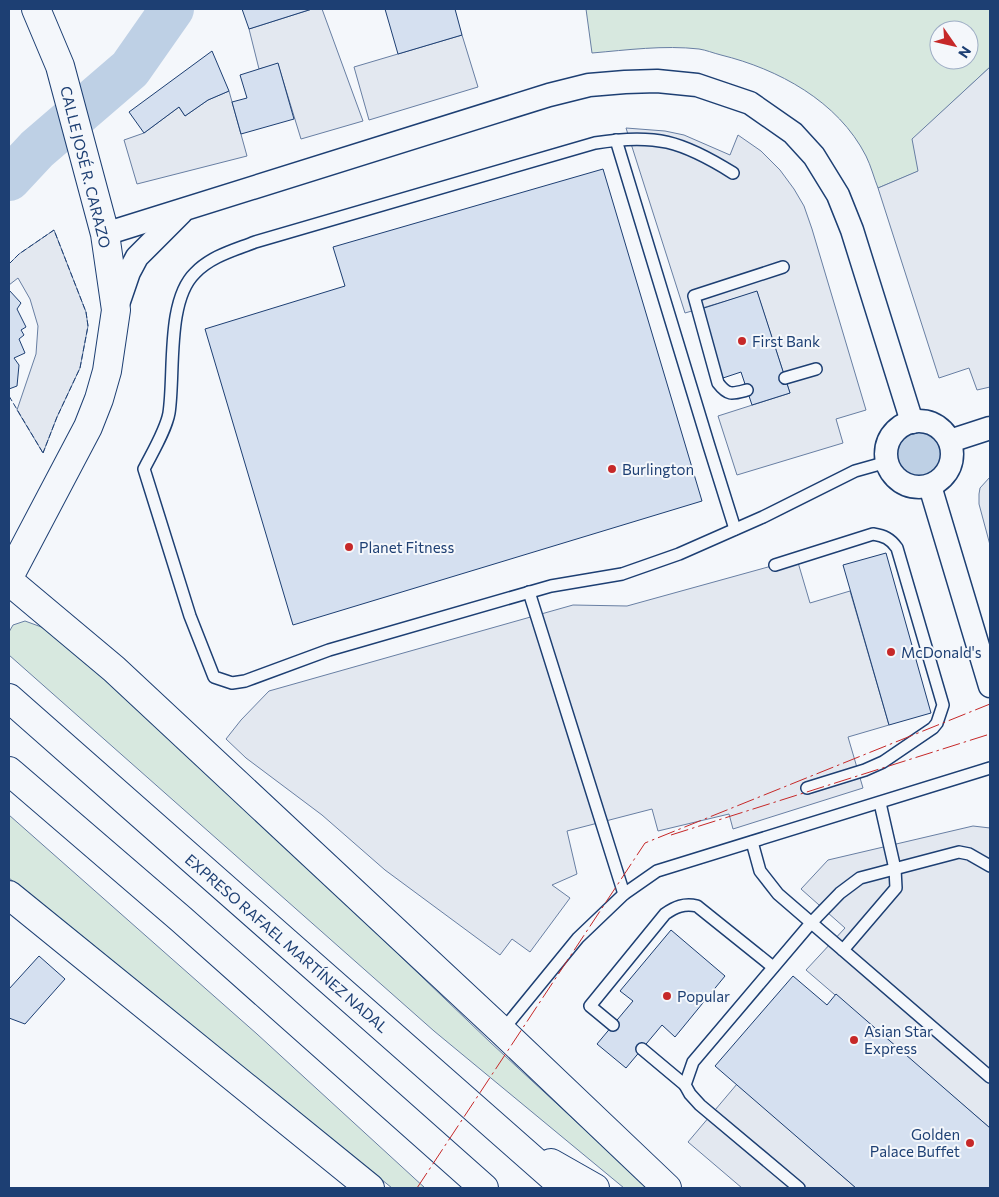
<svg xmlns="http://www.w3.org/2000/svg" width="999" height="1197" viewBox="0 0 999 1197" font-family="Commissioner,sans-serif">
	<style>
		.green { fill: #d7e8df; stroke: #687fa3; fill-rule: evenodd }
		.parking { fill: #e3e8f0; stroke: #687fa3 }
		.water { fill: #bed0e5; stroke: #687fa3 }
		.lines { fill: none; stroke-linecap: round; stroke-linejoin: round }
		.river { stroke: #bed0e5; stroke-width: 44 }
		.building { fill: #d5e0f0; stroke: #1d3f73 }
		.lane-casing { stroke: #1d3f73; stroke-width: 14 }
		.street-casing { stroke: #1d3f73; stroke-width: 25 }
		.secondary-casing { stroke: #1d3f73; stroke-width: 30 }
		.highway-casing { stroke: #1d3f73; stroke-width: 30 }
		.lane { stroke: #f4f7fb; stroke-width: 11 }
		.street { stroke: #f4f7fb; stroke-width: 22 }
		.secondary { stroke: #f4f7fb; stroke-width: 28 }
		.highway { stroke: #f4f7fb; stroke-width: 28 }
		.fence { stroke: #1d3f73; stroke-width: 1; stroke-dasharray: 6 2.5; stroke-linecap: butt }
		.power { stroke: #c62828; stroke-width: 1; stroke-dasharray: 18 4 2.5 4; stroke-linecap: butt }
		.poi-dot { fill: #c62828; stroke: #f4f7fb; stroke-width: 2 }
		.labels { text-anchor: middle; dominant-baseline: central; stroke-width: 4; stroke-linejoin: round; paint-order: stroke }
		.street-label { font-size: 15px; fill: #1d3f73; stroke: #f4f7fb }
		.poi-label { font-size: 15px; fill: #1d3f73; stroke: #f4f7fb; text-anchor: start }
	</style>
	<rect width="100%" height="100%" fill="#f4f7fb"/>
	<!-- green -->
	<g class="green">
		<path d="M586,9H990V67L913,139L919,171L878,188C874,178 871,166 866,156C838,101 778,69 721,55C713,53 706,50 699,49C664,45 627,50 592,53ZM939,30H969V60H939Z"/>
		<circle cx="919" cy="454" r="28"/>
		<polygon points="25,621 66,636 491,1043 648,1188 624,1188 434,1031 9,655 9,632 13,625"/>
		<polygon points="9,815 257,1034 425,1188 392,1188 9,878"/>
	</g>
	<!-- parking -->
	<g class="parking">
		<polygon points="312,9 322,9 363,121 301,139 278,64 259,69 249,29"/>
		<polygon points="462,35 478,87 369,120 354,67"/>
		<polygon points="990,67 990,387 977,390 969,368 939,378 878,188 918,171 912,139"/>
		<polygon points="229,91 247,156 137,184 124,140 144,133 179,107 185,116 208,100"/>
		<polygon points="626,128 665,131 684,135 730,155 738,135 761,151 780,170 794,189 804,206 812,229 866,410 836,419 843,443 737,475 718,416 790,393 757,292 685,313"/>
		<polygon points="54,230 86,312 88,326 80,368 57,417 43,453 17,410 36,354 38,326 30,299 18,278 9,285 9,264 19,254"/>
		<polygon points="990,477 990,545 979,504 979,494 980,488"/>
		<polygon points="797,559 810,603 850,591 889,725 848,737 863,788 733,829 729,814 658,831 652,809 567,831 577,874 552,885 570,898 530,952 512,939 500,955 385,870 322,815 246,758 226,739 241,720 269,691 573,605 627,606"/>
		<polygon points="973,826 990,828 990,1128 806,970 845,928 801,889 828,860"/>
		<polygon points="737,1084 856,1188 742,1188 688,1142"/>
	</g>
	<!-- water -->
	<circle class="water" cx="919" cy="453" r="24"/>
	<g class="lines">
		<!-- river -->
		<polyline class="river" points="9,179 37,149 130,69 172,9"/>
	</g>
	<!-- building -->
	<g class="building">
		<polygon points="242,9 312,9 249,29"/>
		<polygon points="385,9 455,9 462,35 398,54"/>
		<polygon points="212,51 229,91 208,100 185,116 179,107 144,133 129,112"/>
		<polygon points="278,63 294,119 241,134 232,102 247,98 240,75"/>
		<polygon points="603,169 702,501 293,625 205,329 345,286 333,247"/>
		<polygon points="9,290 21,303 17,309 26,327 21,330 24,335 19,339 25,353 14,358 19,365 17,386 9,389"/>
		<polygon points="757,291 790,393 752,405 741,372 723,378 701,309"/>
		<polygon points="886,553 931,713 889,725 843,565"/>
		<polygon points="671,930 725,976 675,1037 662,1025 626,1068 597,1044 633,1001 620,991"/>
		<polygon points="39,956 65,979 25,1024 9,1018 9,989"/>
		<polygon points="793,976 827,1005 836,994 990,1128 990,1188 856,1188 715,1066"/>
	</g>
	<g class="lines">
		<defs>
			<g id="lane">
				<polyline points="616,140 709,446 735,529"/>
				<path d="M733,173C682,141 655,133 595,143L255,242C235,250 211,256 195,273C166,301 175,374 169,413C166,430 152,453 144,469L190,616L214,677L232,683L245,681L329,650L551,586L622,574L679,554L763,517L855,471L887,462"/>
				<polyline points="785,378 816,369"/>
				<path d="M747,390C732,394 728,396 718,383L694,296L783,267"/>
				<path d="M775,565L873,534C884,536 890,538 897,548L943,705L937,723L933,728L883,762L865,770L807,788"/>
				<polyline points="529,592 624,894"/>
				<polyline points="752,842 760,871 778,894 990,1077"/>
				<polyline points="843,950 896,888 895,869 880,803"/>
				<path d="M613,1025L590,1006L665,914C675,907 684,903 697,906L773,967"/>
				<polyline points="502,1031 578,938 624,894 657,871 990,768"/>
				<polyline points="642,1049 685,1085"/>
				<polyline points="799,1188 700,1105 690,1094 685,1085 693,1062 811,923 840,893 860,878 959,852 969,854 990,866"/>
			</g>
			<g id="street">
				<polyline points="105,234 549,95 589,85 625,82 657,81 697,85 750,103 793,133 814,156 838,195 852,230 912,422"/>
				<polyline points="116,310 129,272 137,257 181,213"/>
				<circle cx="919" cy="454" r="33"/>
				<polyline points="950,441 990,428"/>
				<polyline points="930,486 990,686"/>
			</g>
			<g id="secondary">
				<polyline points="9,577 88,427 99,399 107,371 116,310 105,234 60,66 36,9"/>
				<polyline points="9,581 114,669 502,1031 667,1188"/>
				<polyline points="9,895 370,1188"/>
			</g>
			<g id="highway">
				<polyline points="9,698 565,1188"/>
				<polyline points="9,771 181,919 484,1188"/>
				<polyline points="551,1163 595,1188"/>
			</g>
		</defs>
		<!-- lane casing -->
		<use href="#lane" class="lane-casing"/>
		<!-- street casing -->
		<use href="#street" class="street-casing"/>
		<!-- secondary casing -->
		<use href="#secondary" class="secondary-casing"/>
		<!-- highway casing -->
		<use href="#highway" class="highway-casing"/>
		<!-- lane -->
		<use href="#lane" class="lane"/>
		<!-- street -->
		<use href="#street" class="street"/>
		<!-- secondary -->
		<use href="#secondary" class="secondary"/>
		<!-- highway -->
		<use href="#highway" class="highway"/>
		<!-- fence -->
		<g class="fence">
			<polyline points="9,264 19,254 54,230 86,312 88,326 80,368 57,417 43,453"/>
			<polyline points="9,396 43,453"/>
		</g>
		<!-- power -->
		<g class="power">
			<polyline points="671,835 990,734"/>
			<polyline points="417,1188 645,843 990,704"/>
		</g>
	</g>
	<!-- markers -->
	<g class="poi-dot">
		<circle cx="742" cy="341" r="5"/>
		<circle cx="612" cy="469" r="5"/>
		<circle cx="349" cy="547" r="5"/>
		<circle cx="891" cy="652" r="5"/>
		<circle cx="667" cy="996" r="5"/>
		<circle cx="854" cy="1040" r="5"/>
		<circle cx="970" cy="1143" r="5"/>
	</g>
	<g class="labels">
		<!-- street labels -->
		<g class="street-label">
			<text transform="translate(86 167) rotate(76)">CALLE JOSÉ R. CARAZO</text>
			<text transform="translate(287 943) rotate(41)">EXPRESO RAFAEL MARTÍNEZ NADAL</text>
		</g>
		<!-- poi labels -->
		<g class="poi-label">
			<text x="752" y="341">First Bank</text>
			<text x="622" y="469">Burlington</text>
			<text x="359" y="547">Planet Fitness</text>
			<text x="901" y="652">McDonald's</text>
			<text x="677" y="996">Popular</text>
			<text x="864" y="1031">Asian Star<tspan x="864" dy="17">Express</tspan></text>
			<text x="960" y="1134" text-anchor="end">Golden<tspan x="960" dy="17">Palace Buffet</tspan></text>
		</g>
	</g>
	<!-- border -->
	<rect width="999" height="1197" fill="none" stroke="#1d3f73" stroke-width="20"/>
	<!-- north arrow -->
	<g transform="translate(954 45) rotate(124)"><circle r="24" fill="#f4f7fb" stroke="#9eadc5"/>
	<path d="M0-4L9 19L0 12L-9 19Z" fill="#c62828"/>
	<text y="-8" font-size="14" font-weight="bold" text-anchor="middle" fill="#1d3f73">N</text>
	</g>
</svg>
